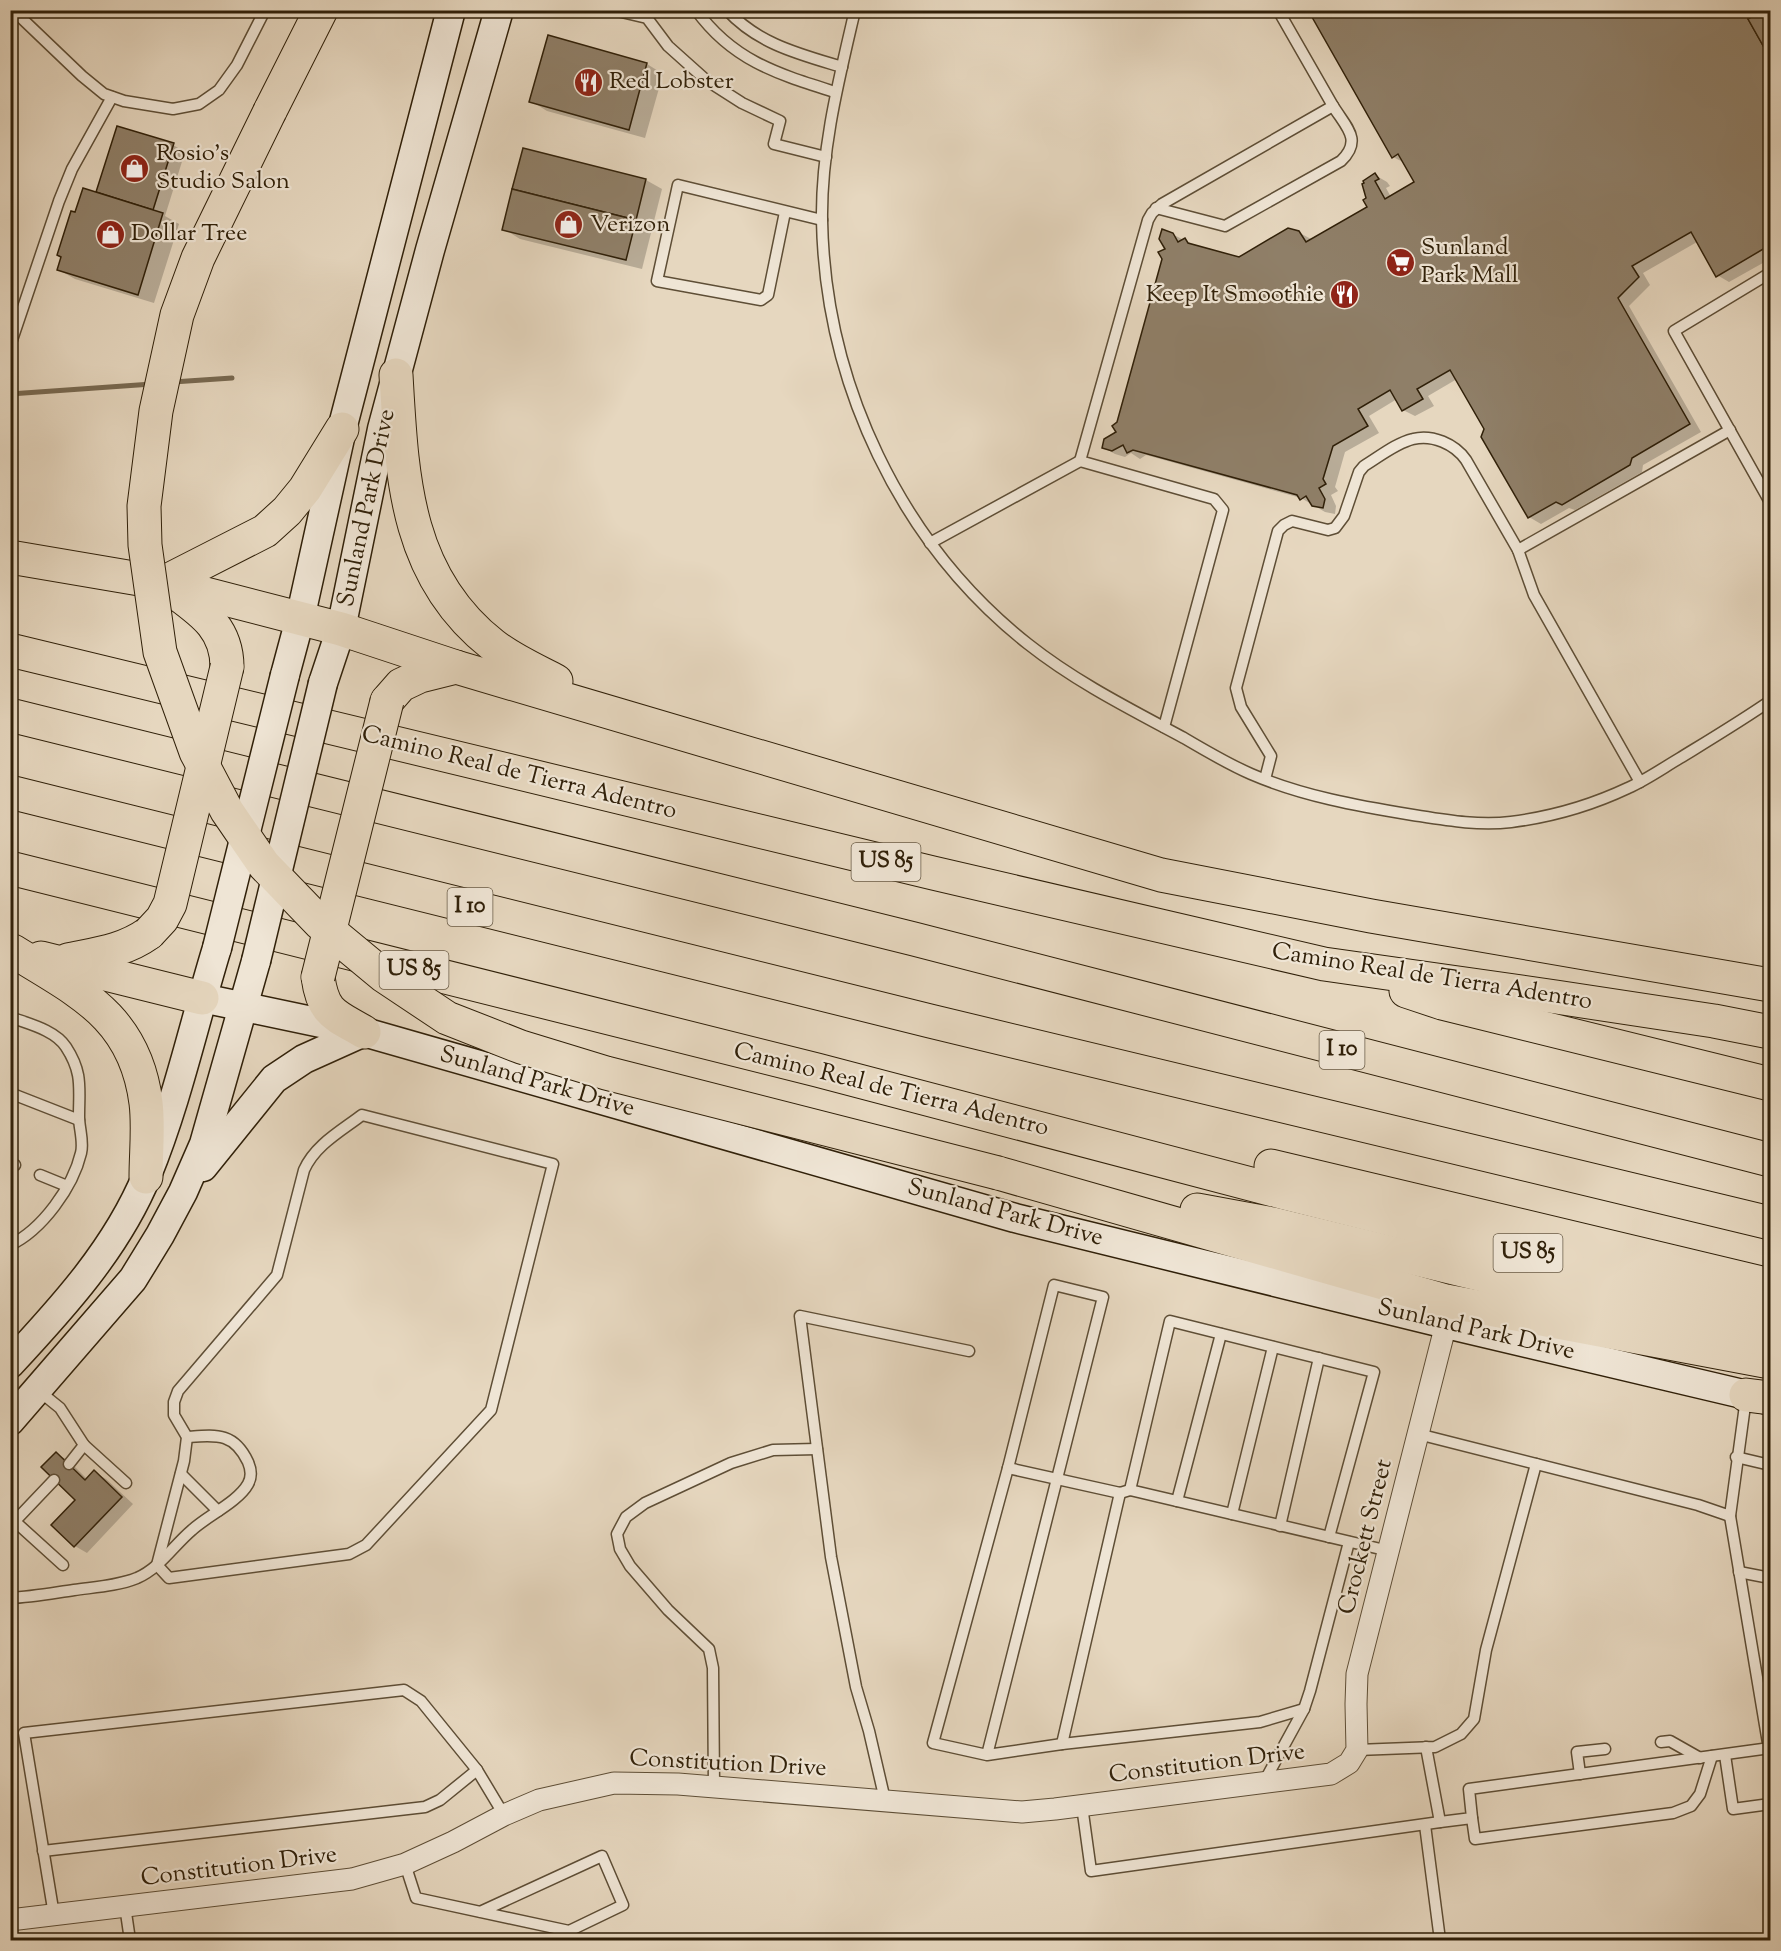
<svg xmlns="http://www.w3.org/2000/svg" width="1781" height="1951" viewBox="0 0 1781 1951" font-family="'Sorts Mill Goudy',serif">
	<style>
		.shadow { fill: #0003 }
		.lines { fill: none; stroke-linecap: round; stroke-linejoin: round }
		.stream { stroke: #786951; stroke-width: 5 }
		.building { fill: #8f7f68; stroke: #302009; stroke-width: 1.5 }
		.service-casing { stroke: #5e4e36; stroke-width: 13 }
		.minor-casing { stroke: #5e4e36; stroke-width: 23 }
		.secondary-casing { stroke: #302009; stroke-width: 31 }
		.motorway-casing { stroke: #302009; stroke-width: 35 }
		.service { stroke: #efe5d5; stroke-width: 10 }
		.minor { stroke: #efe5d5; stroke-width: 21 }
		.secondary { stroke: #efe5d5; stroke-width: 28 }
		.motorway { stroke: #e6d7bf; stroke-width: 33 }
		.secondary-bridge-casing { stroke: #302009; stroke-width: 31; stroke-linecap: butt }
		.motorway-bridge-casing { stroke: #302009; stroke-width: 35; stroke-linecap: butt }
		.secondary-bridge { stroke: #efe5d5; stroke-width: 28 }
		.motorway-bridge { stroke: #e6d7bf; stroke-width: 33 }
		.labels { text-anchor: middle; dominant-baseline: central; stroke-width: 4.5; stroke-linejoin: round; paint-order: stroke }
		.shield { fill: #efe5d5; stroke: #695b46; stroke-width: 1.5 }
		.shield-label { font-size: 22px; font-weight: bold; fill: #302009 }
		.poi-label { font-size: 24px; fill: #302009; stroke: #efe5d5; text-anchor: start }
		.street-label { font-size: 24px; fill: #302009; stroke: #efe5d5 }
	</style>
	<rect width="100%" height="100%" fill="#e6d7bf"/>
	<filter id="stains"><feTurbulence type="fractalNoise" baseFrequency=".00333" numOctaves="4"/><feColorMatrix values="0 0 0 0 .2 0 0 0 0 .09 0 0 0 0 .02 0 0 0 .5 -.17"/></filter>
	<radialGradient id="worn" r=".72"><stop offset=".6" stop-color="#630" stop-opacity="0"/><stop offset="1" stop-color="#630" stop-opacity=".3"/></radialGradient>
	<!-- shadow -->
	<g class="shadow">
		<polygon points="1310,10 1750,10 1754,17 1764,12 1770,16 1770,259 1729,282 1717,275 1697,242 1643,273 1650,285 1629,306 1701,432 1643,465 1642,472 1575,510 1569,508 1541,524 1529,517 1485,429 1457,379 1428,396 1434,406 1415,416 1403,410 1397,399 1369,416 1379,433 1345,452 1335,487 1338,491 1331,495 1336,506 1335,514 1325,512 1301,498 1146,455 1140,459 1131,453 1125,457 1115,454 1104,448 1118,433 1119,423 1172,234 1198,247 1240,258 1298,232 1311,239 1370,208 1375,175 1387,182 1390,186 1386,188 1391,197 1417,182 1405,163 1393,157"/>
		<polygon points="549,37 647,64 663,74 645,138 547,111 531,101"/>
		<polygon points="173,145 185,152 165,216 179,224 154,303 75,279 59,270 76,214 106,196 98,191"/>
		<polygon points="524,150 646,180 662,189 642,269 520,239 504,229"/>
		<polygon points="56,1454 68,1460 87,1479 94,1472 106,1479 133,1504 87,1553 75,1546 77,1500"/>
	</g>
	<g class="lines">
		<!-- stream -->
		<g class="stream">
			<polyline points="173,382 232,378"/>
			<polyline points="10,394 152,384"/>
		</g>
	</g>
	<!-- building -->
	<g class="building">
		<polygon points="1308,10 1743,10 1770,58 1770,245 1716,277 1691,232 1632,266 1639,277 1618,298 1690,424 1632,458 1630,465 1562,505 1556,502 1528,518 1481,437 1484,429 1450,370 1417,389 1423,399 1402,411 1390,390 1358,409 1368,426 1333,446 1323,479 1326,484 1319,488 1325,499 1323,508 1312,506 1306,496 1300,500 1297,495 1133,450 1127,453 1123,445 1112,451 1102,448 1104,439 1116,432 1112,426 1117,422 1162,259 1158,252 1165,249 1159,239 1162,229 1173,233 1178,242 1185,238 1188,243 1239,257 1288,228 1299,231 1306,242 1367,207 1363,200 1366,198 1362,184 1364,183 1363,181 1375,173 1379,179 1375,181 1385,199 1414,182 1398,154 1392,158"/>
		<polygon points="1763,10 1770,19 1770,58 1748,19"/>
		<polygon points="548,35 647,63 629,130 529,102"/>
		<polygon points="117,126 174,143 153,210 96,192"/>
		<polygon points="523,148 646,179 636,220 512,189"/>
		<polygon points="83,188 163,213 138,295 57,270 61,257 57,255 71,211 75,212"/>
		<polygon points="512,189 636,220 626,260 502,230"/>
		<polygon points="56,1452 85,1480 94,1470 122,1497 74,1547 51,1525 75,1500 41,1467"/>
	</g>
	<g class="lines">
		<defs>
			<g id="service">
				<polyline points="13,10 82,76 104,94 124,101 173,109 199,104 219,90 237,65 265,10"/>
				<polyline points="613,10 647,18 668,46 706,80 742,103 780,121 774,144 826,157"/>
				<path d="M696,10C733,61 778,74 835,92"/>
				<path d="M727,10C758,44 799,54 842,67"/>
				<path d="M855,10C839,79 821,149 822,220C825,383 900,543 1028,644C1076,682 1130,709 1184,738C1206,751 1228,764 1251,774C1302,796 1358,806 1413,815C1445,820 1478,826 1511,822C1550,817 1592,805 1628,788C1646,780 1663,768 1680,758C1711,739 1741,721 1770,701"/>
				<path d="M1156,208L1225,226L1341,161C1363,140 1346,127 1333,106"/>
				<polyline points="785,212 768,295 761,300 657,281 678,185 822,220"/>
				<polyline points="1770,273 1674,331 1770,502"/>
				<polyline points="10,346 59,201 72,169 112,97"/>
				<polyline points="930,543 1080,461"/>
				<polyline points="1518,550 1730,430"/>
				<polyline points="1164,727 1223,510 1214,499 1080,461 1148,220 1152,213 1162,204 1333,106 1278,10"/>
				<path d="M1265,779L1271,756L1241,707L1236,688L1278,531L1284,525L1292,521L1328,530L1335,528L1344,516L1359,472L1364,466C1379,457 1396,443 1413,439C1432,434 1455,444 1466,460L1518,550L1534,595L1640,782"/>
				<path d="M10,1017C29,1024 55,1030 66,1047C83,1073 79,1088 79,1117C79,1128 84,1142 81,1153C73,1187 42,1230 10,1245"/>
				<polyline points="10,1093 79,1120"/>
				<path d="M362,1115L553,1164L491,1410L366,1545L349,1554L169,1578L157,1565L184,1461L187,1437L174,1415V1402L178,1391L277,1275L304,1170C315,1145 341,1131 362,1115Z"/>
				<polyline points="10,1163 15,1165"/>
				<polyline points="40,1175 67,1186"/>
				<polyline points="39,1391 60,1408 84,1445 69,1464"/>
				<polyline points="1418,1434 1698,1505 1730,1516 1746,1398"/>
				<polyline points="84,1445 126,1483"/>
				<polyline points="1736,1457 1770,1465"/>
				<polyline points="1008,1468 1120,1493 1130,1490 1389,1551"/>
				<polyline points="181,1474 218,1511"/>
				<polyline points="1130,1490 1170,1321 1374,1372 1329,1537"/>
				<polyline points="1177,1501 1221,1334"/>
				<polyline points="1232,1514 1273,1347"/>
				<polyline points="1730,1516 1769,1749"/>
				<polyline points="10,1517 63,1565"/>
				<polyline points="15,1521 54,1480"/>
				<polyline points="1280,1526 1319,1358"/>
				<polyline points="1739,1572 1770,1578"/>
				<path d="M10,1598C32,1597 53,1593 74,1590C95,1587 117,1586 137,1578C160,1568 173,1546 192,1530C207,1516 238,1502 248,1484C252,1477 251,1469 248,1462C234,1432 216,1435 187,1437"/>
				<polyline points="1661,1742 1670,1741 1700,1758"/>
				<polyline points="1062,1744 1120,1493"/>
				<polyline points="1357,1750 1435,1747 1461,1734 1474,1719 1486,1650 1536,1464"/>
				<polyline points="987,1755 1103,1297 1054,1285 1008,1468 933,1743 987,1755 1062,1744 1260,1722 1304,1709"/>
				<polyline points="1725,1755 1733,1809 1770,1804"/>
				<polyline points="1580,1774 1577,1752 1605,1749"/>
				<polyline points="1264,1782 1304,1709 1310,1691 1349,1542"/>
				<polyline points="714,1786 713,1668 709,1649 668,1610 630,1566 620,1549 617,1534 626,1517 645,1503 731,1463 773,1450 817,1449"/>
				<polyline points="885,1800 869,1731 856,1687 831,1557 800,1316 969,1351"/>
				<polyline points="1082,1806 1091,1871 1440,1822 1426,1747"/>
				<polyline points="1472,1818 1475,1839 1673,1813 1691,1806 1700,1794 1712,1756"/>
				<polyline points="1440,1822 1472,1818 1469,1789 1770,1748"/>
				<polyline points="1425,1825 1440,1940"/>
				<polyline points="43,1851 425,1807 440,1800 477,1770"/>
				<polyline points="405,1864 416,1898 569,1931 623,1905 602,1856 480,1912"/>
				<polyline points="125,1906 130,1940"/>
				<polyline points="54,1915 24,1733 404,1690 421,1701 477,1770 504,1815"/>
			</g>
			<polyline id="minor" points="10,1920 352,1879 405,1864 453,1842 504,1815 539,1800 614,1783 678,1784 1022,1812 1055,1809 1331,1774 1349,1763 1357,1750 1356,1704 1357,1674 1446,1324"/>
			<g id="secondary">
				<polyline points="285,675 300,619 342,429 451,10"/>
				<polyline points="323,683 341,629 382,429 430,250 499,10"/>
				<polyline points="202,998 364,1032 1015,1218 1446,1324 1768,1400"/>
				<polyline points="203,1167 274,1079 304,1059 364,1032"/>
				<path d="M10,1364C63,1307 117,1248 147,1175C177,1102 194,1023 217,948"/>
				<polyline points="10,1421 133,1279 160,1235 183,1192 204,1144 256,961"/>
			</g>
			<g id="motorway">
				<polyline points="270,111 321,10"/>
				<path d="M396,375C402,477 405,576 493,645C512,660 535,670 556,681"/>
				<polyline points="10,557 163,583 341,629 456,667 1161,875 1371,916 1770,985"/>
				<polyline points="10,650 933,873 1324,964 1556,997 1714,1021 1770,1032"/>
				<path d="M227,667C227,623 195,608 163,583L265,531L287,511L305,489L342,429"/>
				<polyline points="387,701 401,685 420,676 456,667"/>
				<polyline points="10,715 914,939 1770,1160"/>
				<polyline points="10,792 930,1021 1770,1223"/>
				<polyline points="10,868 817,1070 1285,1193 1770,1314"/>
				<path d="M13,951C79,992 135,1016 146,1103C149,1127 146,1153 146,1177"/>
				<polyline points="41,958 202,998"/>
				<path d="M68,960C97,954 124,951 149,933"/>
				<path d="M318,977C323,1014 335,1015 364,1032"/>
				<polyline points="1406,991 1442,1003 1770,1084"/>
				<polyline points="1271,1166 1770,1285"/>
				<polyline points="998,1173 1446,1301 1770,1362"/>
				<polyline points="1197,1210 1273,1224 1647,1315 1770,1340"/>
				<polyline points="1746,1395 1770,1398"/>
			</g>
		</defs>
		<!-- service casing -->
		<use href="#service" class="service-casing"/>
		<!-- minor casing -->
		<use href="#minor" class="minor-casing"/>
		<!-- secondary casing -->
		<use href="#secondary" class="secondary-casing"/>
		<!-- motorway casing -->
		<use href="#motorway" class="motorway-casing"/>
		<!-- service -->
		<use href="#service" class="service"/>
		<!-- minor -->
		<use href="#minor" class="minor"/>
		<!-- secondary -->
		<use href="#secondary" class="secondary"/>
		<!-- motorway -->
		<use href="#motorway" class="motorway"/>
		<defs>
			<g id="secondary-bridge">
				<polyline points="217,948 285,675"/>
				<polyline points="256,961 323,683"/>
			</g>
			<g id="motorway-bridge">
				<polyline points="270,111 198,258 177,315 156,411 144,506 145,545 160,652 196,752 227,811 264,865 320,923 384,976 447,1018 521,1047 606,1073 998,1173"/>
				<polyline points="149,933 162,919 170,904 227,667"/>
				<polyline points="318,977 387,701"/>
			</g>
		</defs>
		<!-- secondary-bridge casing -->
		<use href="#secondary-bridge" class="secondary-bridge-casing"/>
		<!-- motorway-bridge casing -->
		<use href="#motorway-bridge" class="motorway-bridge-casing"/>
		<!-- secondary-bridge -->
		<use href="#secondary-bridge" class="secondary-bridge"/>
		<!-- motorway-bridge -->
		<use href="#motorway-bridge" class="motorway-bridge"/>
	</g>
	<!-- icons -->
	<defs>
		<symbol id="restaurant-disc" viewBox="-11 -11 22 22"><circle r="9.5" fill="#8f2418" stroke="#efe5d5"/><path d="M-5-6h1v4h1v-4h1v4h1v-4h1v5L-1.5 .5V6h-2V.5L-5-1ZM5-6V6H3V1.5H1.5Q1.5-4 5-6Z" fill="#fff"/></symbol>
		<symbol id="shop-disc" viewBox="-11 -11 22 22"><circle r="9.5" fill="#8f2418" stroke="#efe5d5"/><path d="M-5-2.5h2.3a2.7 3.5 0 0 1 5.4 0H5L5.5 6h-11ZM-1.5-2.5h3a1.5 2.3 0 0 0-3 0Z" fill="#fff"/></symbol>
		<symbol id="supermarket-disc" viewBox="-11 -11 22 22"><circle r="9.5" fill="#8f2418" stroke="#efe5d5"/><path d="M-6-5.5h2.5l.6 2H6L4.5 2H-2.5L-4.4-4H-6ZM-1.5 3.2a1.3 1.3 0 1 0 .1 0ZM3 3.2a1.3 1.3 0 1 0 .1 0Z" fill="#fff"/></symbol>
	</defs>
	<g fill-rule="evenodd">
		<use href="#restaurant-disc" x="572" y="66" width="33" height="33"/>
		<use href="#shop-disc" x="118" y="152" width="33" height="33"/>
		<use href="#shop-disc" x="552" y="208" width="33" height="33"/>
		<use href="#shop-disc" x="94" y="218" width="33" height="33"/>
		<use href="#supermarket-disc" x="1384" y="246" width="33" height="33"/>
		<use href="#restaurant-disc" x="1328" y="278" width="33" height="33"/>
	</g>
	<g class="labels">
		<!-- shield labels -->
		<g class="shield">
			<rect x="851.5" y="843" width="69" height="38" rx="4.5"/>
			<rect x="447.5" y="888" width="45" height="38" rx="4.5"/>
			<rect x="379.5" y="951" width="69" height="38" rx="4.5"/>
			<rect x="1319.5" y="1031" width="45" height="38" rx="4.5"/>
			<rect x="1493.5" y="1234" width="69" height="38" rx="4.5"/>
		</g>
		<g class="shield-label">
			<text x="886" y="862">US 85</text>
			<text x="470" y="907">I 10</text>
			<text x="414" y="970">US 85</text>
			<text x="1342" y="1050">I 10</text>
			<text x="1528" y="1253">US 85</text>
		</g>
		<!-- poi labels -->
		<g class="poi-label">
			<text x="609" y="82">Red Lobster</text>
			<text x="156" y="154">Rosio's<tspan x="156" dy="28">Studio Salon</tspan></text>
			<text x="590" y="225">Verizon</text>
			<text x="131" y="234">Dollar Tree</text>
			<text x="1421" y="248">Sunland<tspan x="1421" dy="28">Park Mall</tspan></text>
			<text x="1324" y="295" text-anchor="end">Keep It Smoothie</text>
		</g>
		<!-- street labels -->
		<g class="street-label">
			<text transform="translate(367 508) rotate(-78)">Sunland Park Drive</text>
			<text transform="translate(519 773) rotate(14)">Camino Real de Tierra Adentro</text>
			<text transform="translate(1432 977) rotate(9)">Camino Real de Tierra Adentro</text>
			<text transform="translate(537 1082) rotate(16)">Sunland Park Drive</text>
			<text transform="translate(891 1090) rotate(14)">Camino Real de Tierra Adentro</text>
			<text transform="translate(1005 1213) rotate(15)">Sunland Park Drive</text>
			<text transform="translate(1476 1330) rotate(13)">Sunland Park Drive</text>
			<text transform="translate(1366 1537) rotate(-76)">Crockett Street</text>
			<text transform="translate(728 1764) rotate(3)">Constitution Drive</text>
			<text transform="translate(1207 1764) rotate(-7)">Constitution Drive</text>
			<text transform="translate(239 1867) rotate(-7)">Constitution Drive</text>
		</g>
	</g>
	<!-- margin -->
	<rect width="1781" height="1951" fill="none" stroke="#e6d7bf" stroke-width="36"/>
	<rect x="12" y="12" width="1757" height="1927" fill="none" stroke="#302009" stroke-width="3"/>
	<rect x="18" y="18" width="1745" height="1915" fill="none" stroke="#302009" stroke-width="1.5"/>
	<rect width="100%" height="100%" filter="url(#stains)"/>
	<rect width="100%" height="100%" fill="url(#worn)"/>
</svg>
